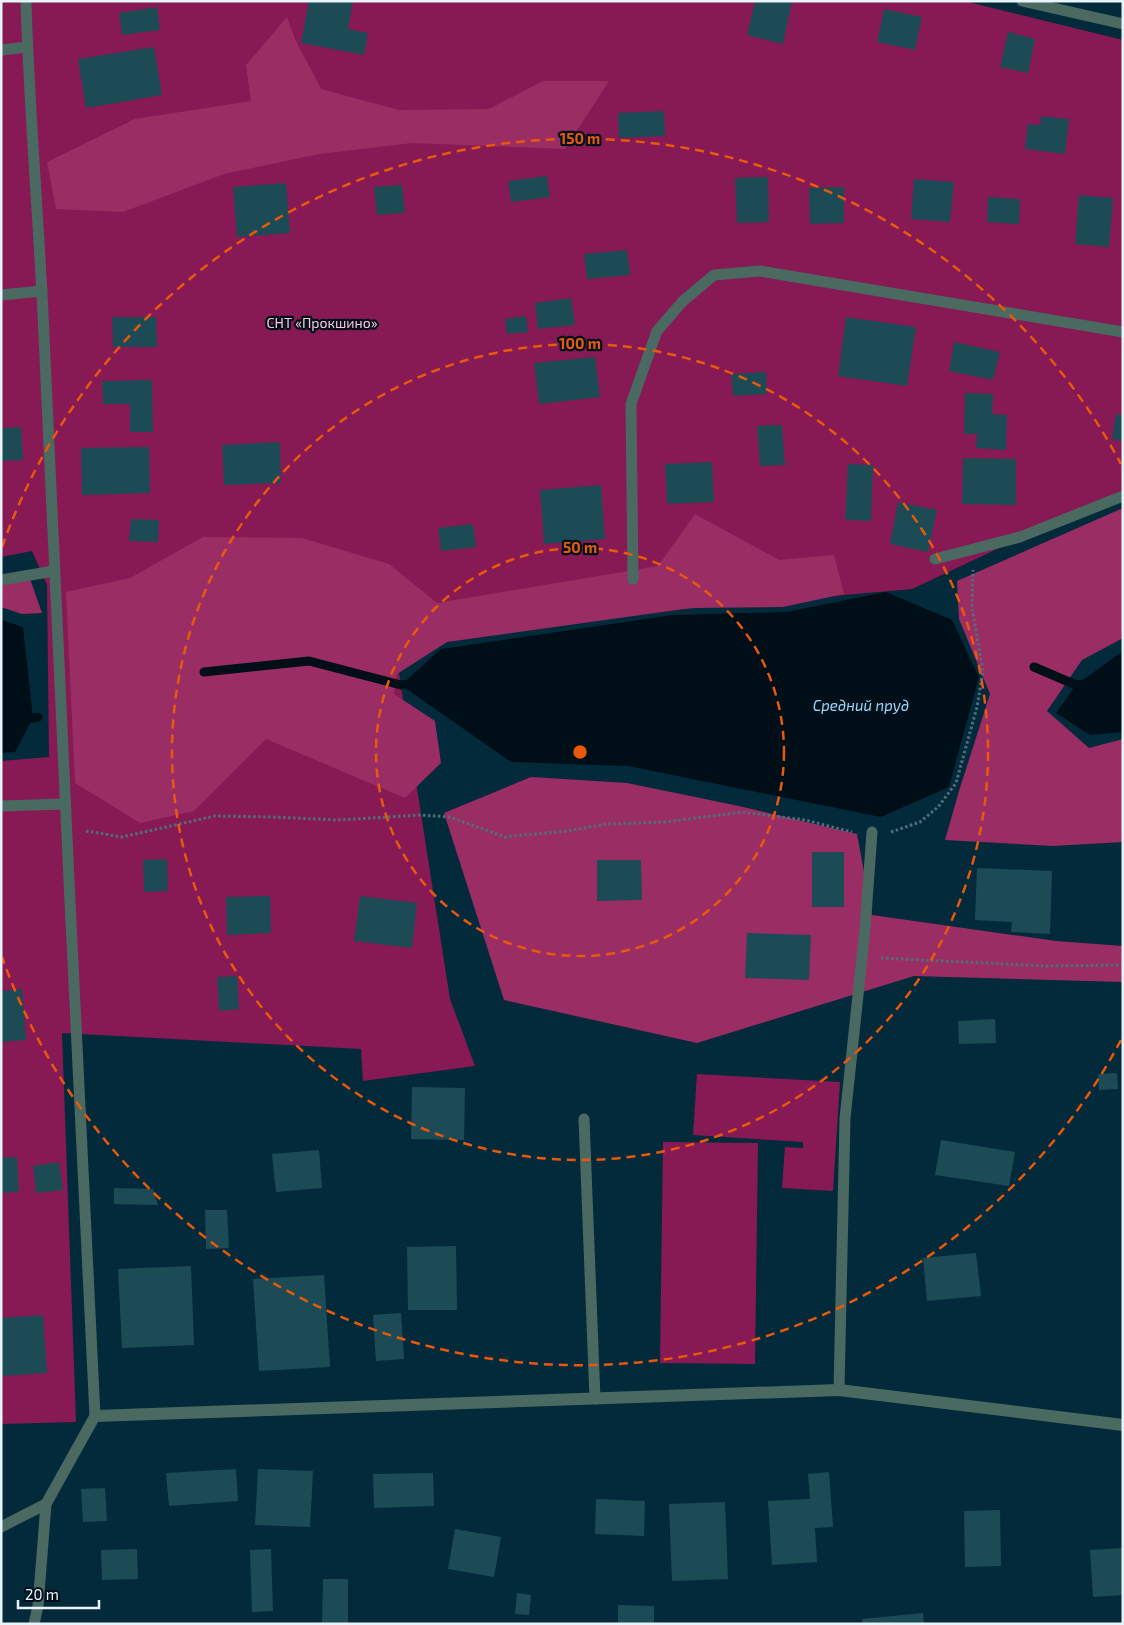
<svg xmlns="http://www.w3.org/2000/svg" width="1124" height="1625" viewBox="0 0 1124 1625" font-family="'Exo 2',sans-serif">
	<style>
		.green { fill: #871954 }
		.forest { fill: #9b2d65 }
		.water { fill: #000e17 }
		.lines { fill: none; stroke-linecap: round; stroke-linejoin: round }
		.stream { stroke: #000e17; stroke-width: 9 }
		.building { fill: #1d4b55 }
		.path { stroke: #506e7c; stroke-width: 3; stroke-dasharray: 2.5 2.5; stroke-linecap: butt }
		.lane { stroke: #4a6960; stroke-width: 11 }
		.street { stroke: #4a6960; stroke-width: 12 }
		.ring { fill: none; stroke: #e8590c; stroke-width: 2.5; stroke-dasharray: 9 6 }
		.labels { text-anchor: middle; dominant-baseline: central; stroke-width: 4.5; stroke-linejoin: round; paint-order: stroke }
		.park-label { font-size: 14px; fill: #fec3da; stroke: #00111c }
		.water-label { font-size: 15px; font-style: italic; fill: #9cd4f5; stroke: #00111c }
		.centre { fill: #e8590c; stroke: #00111c; stroke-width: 2.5 }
		.ring-label { font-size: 15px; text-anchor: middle; font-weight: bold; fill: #e8590c; stroke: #00111c; stroke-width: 4.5; stroke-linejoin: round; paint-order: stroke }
	</style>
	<rect width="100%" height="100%" fill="#032a3b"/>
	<!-- green -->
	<g class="green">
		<polygon points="1,1 964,1 1123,40 1123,490 912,589 393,635 450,999 475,1066 363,1081 361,1049 62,1033 76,1422 1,1424 1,761 49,757 47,585 32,551 1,557"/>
		<polygon points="697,1074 840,1082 833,1191 782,1188 785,1147 803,1148 803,1142 693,1135"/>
		<polygon points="663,1142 758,1143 755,1364 660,1363"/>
	</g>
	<!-- forest -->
	<g class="forest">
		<polygon points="287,17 295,39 321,89 399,110 489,109 543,81 609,81 565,149 412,143 319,154 224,174 123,212 56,209 47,162 135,119 251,101 246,65"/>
		<polygon points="1123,508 1123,638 1082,660 1047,711 1089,748 1123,739 1123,842 1053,846 945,840 959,791 990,694 959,619 957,581"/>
		<polygon points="695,514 779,560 834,555 844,594 783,607 691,608 447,642 397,674 394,694 435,721 441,763 405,798 266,739 194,811 140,823 75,783 66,592 130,578 203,537 302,538 389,564 437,603 658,566"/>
		<polygon points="29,576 42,613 22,614 1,607 1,578"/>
		<polygon points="531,777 627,783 739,806 857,834 872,915 1056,941 1123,946 1123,982 914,976 697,1043 504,1000 444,813"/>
	</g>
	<!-- water -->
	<g class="water">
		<polygon points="886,592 952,620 979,677 949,787 881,817 628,766 511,762 401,685 441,649 673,615 787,612"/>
		<polygon points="1,620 23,627 33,718 15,752 1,753"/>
		<polygon points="1123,651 1123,732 1090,735 1056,713 1076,685"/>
	</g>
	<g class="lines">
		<!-- stream -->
		<g class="stream">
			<polyline points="1034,667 1076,685 1087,684"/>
			<polyline points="204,672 309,661 401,685 412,684"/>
			<polyline points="1,714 33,718 38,717"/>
		</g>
	</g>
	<!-- building -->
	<g class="building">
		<polygon points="309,1 353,1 348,29 368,33 364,55 301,43"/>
		<polygon points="755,1 792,1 783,44 747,35"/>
		<polygon points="157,7 160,30 122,35 119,13"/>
		<polygon points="884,9 922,17 915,50 877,42"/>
		<polygon points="1008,32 1035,39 1028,73 1000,67"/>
		<polygon points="154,47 162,95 86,108 78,59"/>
		<polygon points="664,111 665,136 619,138 618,113"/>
		<polygon points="1041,116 1069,119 1065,154 1025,149 1028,124 1040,125"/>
		<polygon points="547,176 550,197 511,202 508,181"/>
		<polygon points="768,177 769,222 737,223 735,178"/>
		<polygon points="914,179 954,182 950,222 911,219"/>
		<polygon points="286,183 290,233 237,237 233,187"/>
		<polygon points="402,185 405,213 377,215 374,187"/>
		<polygon points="844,187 844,223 810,224 809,188"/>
		<polygon points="1079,195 1113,198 1109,247 1075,244"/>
		<polygon points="988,197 1020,199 1019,224 987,222"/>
		<polygon points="627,250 630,275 587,279 584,254"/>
		<polygon points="571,298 575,325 538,329 535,303"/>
		<polygon points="526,316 528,332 507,334 505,319"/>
		<polygon points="112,317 156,317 157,347 113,347"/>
		<polygon points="846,317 916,327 907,386 838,376"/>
		<polygon points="954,342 1000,352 993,380 949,371"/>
		<polygon points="595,357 600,397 539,404 534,363"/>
		<polygon points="766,372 767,394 733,396 731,374"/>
		<polygon points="152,380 153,432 130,432 130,404 103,404 102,381"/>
		<polygon points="965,393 993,394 992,414 1007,415 1006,450 976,448 977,434 964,434"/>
		<polygon points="1116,414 1123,415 1123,441 1112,439"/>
		<polygon points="782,425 785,465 760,466 757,426"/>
		<polygon points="21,427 23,460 1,461 1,428"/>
		<polygon points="280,442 281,483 224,485 222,445"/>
		<polygon points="149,447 150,493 82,495 81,448"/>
		<polygon points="963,458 1016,459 1016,505 962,504"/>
		<polygon points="712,462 714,502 667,504 665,464"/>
		<polygon points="848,464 873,465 871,521 845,520"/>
		<polygon points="601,485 605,539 544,544 540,490"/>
		<polygon points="898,502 937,510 928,552 890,544"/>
		<polygon points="131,519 159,520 158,542 129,541"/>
		<polygon points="473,524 476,547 441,551 438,528"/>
		<rect x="812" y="852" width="32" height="55"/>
		<polygon points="167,859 168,891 144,892 143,860"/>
		<polygon points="597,860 641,860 642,900 597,901"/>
		<polygon points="977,868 1052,871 1050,934 1011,932 1012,922 975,920"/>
		<polygon points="270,896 271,933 227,935 226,897"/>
		<polygon points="360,896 417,903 412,948 354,941"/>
		<polygon points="747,933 811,935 809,980 745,978"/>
		<polygon points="237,976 239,1009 219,1011 217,977"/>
		<polygon points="22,989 26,1040 1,1042 1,991"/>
		<polygon points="995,1019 996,1043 959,1044 958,1021"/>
		<polygon points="1117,1073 1118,1089 1099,1090 1098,1074"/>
		<polygon points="412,1087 465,1088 464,1140 411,1139"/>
		<polygon points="941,1140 1015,1152 1009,1186 935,1175"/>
		<polygon points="319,1150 322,1188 276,1192 272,1154"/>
		<polygon points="17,1157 19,1192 1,1193 1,1158"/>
		<polygon points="59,1162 63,1190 36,1193 33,1166"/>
		<polygon points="114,1188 153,1189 158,1205 114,1204"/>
		<polygon points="205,1210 227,1210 229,1248 206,1249"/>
		<polygon points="456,1246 457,1310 408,1310 407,1247"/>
		<polygon points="976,1253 981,1296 927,1301 923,1258"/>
		<polygon points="191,1266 194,1345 122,1348 118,1269"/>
		<polygon points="324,1275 330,1367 259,1371 253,1279"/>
		<polygon points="401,1313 404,1359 376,1361 373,1315"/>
		<polygon points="43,1315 47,1373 1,1376 1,1318"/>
		<polygon points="236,1469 238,1501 169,1506 166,1473"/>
		<polygon points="258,1469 313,1471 310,1527 255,1525"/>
		<polygon points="829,1472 833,1527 815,1528 817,1562 772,1565 768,1501 810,1499 808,1474"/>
		<polygon points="433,1473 434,1506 374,1508 373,1474"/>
		<polygon points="105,1488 107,1521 83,1522 81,1489"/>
		<polygon points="596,1499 645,1501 644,1536 595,1534"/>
		<polygon points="725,1502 728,1579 672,1581 669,1504"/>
		<polygon points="1000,1510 1001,1566 965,1567 964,1511"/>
		<polygon points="455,1529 501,1537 494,1577 448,1569"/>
		<polygon points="1123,1548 1123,1595 1093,1597 1090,1550"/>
		<polygon points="137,1549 138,1579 102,1580 101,1550"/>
		<polygon points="271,1549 273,1611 252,1612 250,1550"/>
		<polygon points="323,1579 348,1579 348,1624 322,1624"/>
		<polygon points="517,1593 531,1595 529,1615 515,1614"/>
		<polygon points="618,1605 654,1606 654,1624 618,1624"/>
		<polygon points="923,1613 924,1624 863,1624 862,1619"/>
	</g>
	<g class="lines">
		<!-- path -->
		<g class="path">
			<polyline points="86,831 122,837 215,816 272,817 338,820 421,815 450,817 505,837 566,831 607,824 665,822 742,812 805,820 852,832"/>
			<polyline points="891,832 920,822 938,807 956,783 977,707 983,671 972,608 973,570"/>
			<polyline points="881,958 1046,966 1123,965"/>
		</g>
		<!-- lane -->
		<g class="lane">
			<path d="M26,1C29,106 38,210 43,314C59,681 77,1049 95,1416L46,1504L38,1606L34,1624"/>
			<polyline points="1022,1 1123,24"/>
			<polyline points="1,50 27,47"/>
			<polyline points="1,295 42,291"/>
			<polyline points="935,559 1020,537 1123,496"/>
			<polyline points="633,579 631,404 657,331 683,301 714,275 760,271 1123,332"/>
			<polyline points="1,580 54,571"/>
			<polyline points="1,806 64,804"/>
			<polyline points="584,1119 595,1399"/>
			<polyline points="839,1390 845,1118 865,929 872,832"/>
			<polyline points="1,1527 46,1504"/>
		</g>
		<!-- street -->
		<polyline class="street" points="95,1416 839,1390 1123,1425"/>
	</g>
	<!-- distance rings -->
	<g class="ring">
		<circle cx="580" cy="752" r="204"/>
		<circle cx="580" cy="752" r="408"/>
		<path d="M1121 1040A613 613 0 0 1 2 957M2 547A613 613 0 0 1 1121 464"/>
	</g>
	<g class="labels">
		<!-- park labels -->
		<g class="park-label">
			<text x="322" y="322">СНТ «Прокшино»</text>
		</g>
		<!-- water labels -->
		<g class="water-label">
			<text x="861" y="705">Средний пруд</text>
		</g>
	</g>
	<circle cx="580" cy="752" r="8" class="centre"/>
	<g class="ring-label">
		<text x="580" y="144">150 m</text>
		<text x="580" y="349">100 m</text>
		<text x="580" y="553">50 m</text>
	</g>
	<!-- border -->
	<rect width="1124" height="1625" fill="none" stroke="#e7f4fc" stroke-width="5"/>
	<!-- scale -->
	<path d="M18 1600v8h81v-8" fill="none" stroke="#e7f4fc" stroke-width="2.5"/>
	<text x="25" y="1600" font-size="15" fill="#e7f4fc" stroke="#00111c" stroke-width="4" paint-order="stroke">20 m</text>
</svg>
